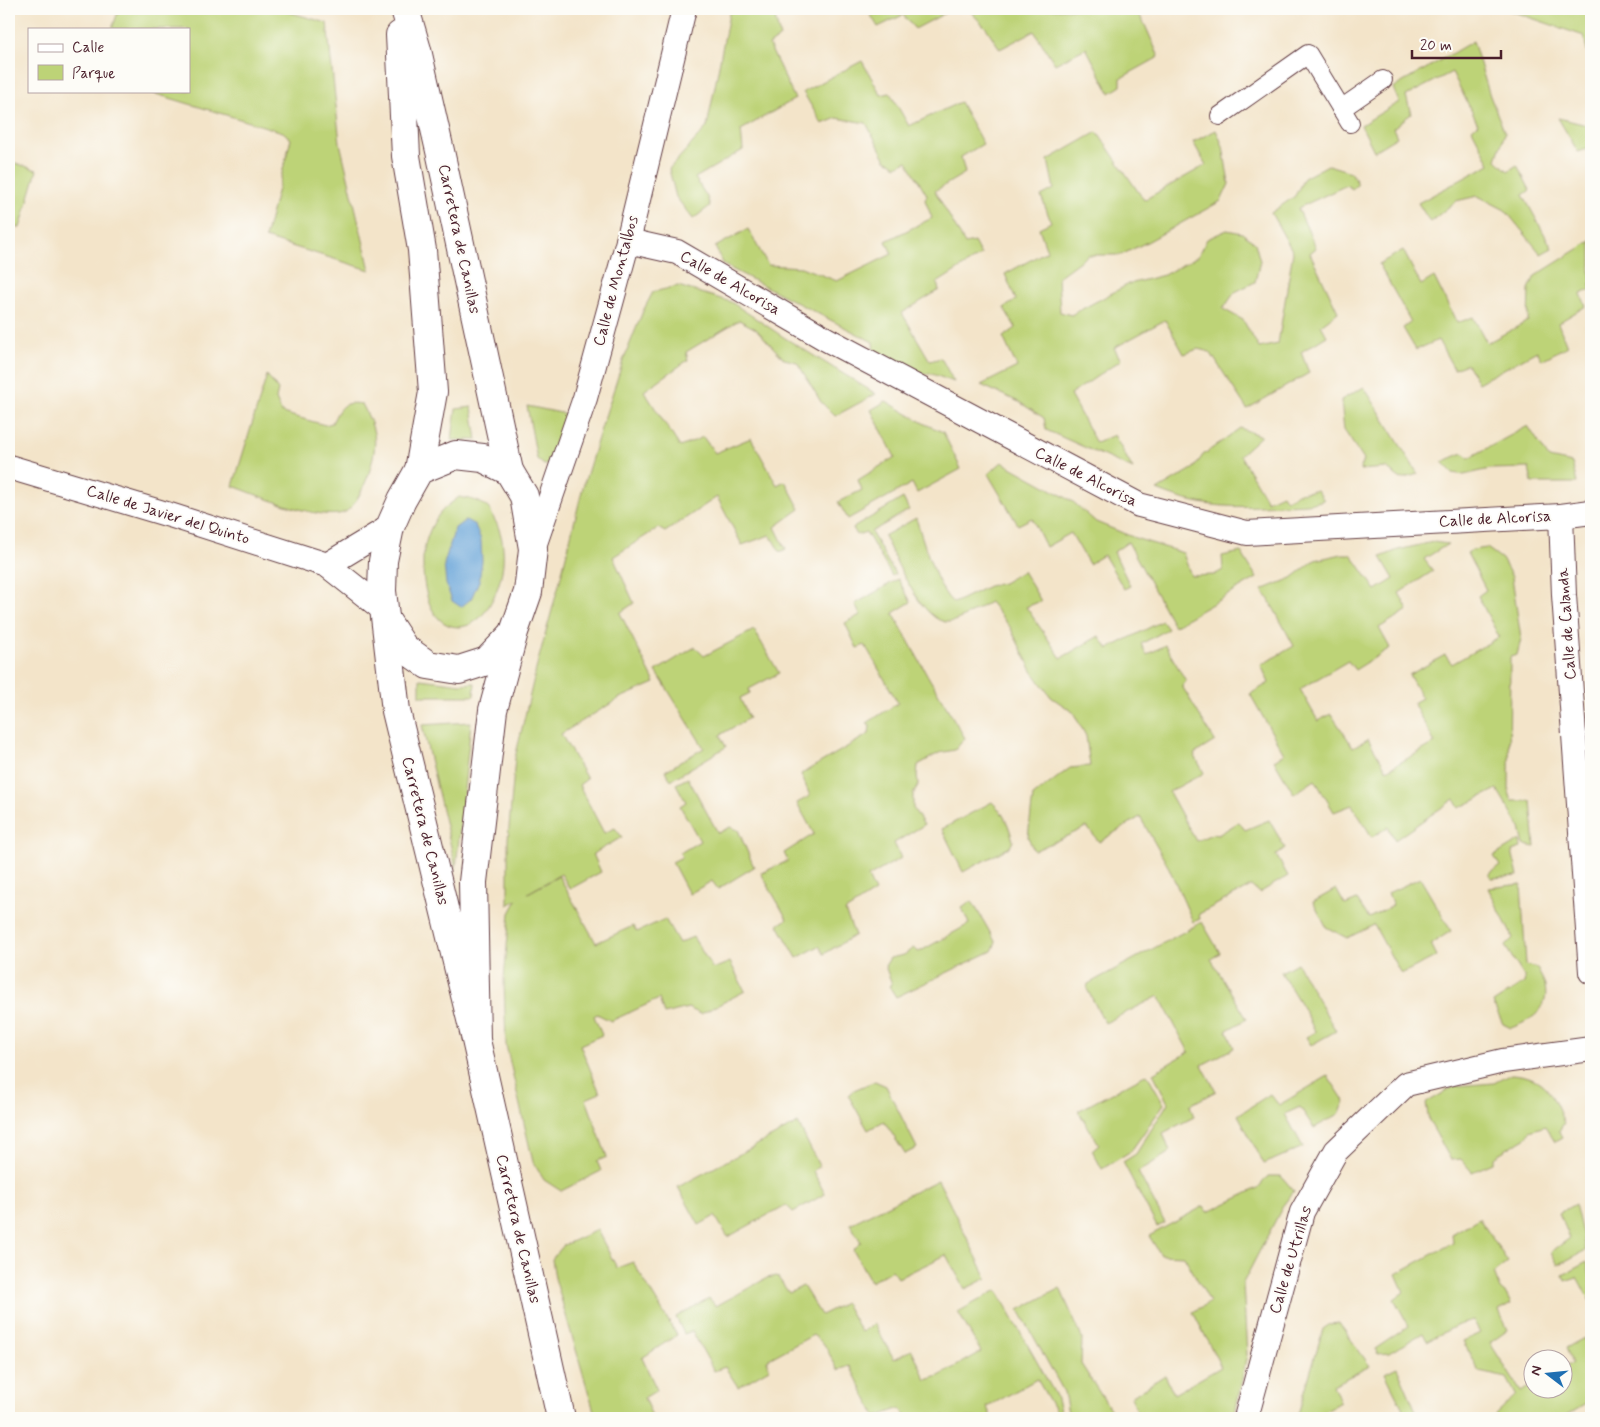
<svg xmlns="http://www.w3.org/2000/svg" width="1600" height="1427" viewBox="0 0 1600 1427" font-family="Mynerve,sans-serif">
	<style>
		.green { fill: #bdd377; stroke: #847951 }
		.water { fill: #68a4d9; stroke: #596282 }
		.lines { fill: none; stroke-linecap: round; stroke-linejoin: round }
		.pedestrian-casing { stroke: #633d43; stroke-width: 20 }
		.minor-casing { stroke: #633d43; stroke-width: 26 }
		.tertiary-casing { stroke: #633d43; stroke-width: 30 }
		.pedestrian { stroke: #fff; stroke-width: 18 }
		.minor { stroke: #fff; stroke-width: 24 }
		.tertiary { stroke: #fff; stroke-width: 28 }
		.labels { text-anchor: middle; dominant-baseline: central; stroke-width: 4; stroke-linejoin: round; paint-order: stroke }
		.street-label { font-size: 16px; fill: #4a1f2b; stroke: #fdfcf7 }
	</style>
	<rect width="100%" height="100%" fill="#fdfcf7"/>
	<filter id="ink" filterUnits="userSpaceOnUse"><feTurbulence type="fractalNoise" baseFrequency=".02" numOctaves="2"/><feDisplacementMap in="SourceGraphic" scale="10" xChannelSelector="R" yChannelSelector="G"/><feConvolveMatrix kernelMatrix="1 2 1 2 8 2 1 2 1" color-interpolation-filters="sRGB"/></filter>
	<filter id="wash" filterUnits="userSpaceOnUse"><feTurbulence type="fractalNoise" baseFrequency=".0096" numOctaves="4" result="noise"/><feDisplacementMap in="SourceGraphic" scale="20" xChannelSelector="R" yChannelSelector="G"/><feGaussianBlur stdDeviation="1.12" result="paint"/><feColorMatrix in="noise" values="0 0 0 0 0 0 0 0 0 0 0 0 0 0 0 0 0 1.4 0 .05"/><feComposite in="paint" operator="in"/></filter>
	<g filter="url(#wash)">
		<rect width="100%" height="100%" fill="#f3e4c9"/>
		<!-- green -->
		<g class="green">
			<polygon points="119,9 278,9 327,23 340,143 370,270 265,238 291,139 283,132 146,91 189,91 189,29 112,29"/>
			<polygon points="730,9 782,9 783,11 775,17 780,37 769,45 795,99 741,130 743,150 695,178 707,197 710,206 693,219 676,197 669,169 707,127"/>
			<polygon points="867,9 953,9 915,29 903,15 878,27"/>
			<polygon points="968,9 1136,9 1145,25 1159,57 1121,78 1121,86 1110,93 1086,48 1055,64 1034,31 1000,49 987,29"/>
			<polygon points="1505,9 1591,9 1591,58 1587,51 1584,36"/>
			<polygon points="1473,41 1490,96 1505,133 1496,160 1508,171 1517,165 1530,190 1523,195 1552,248 1541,254 1505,210 1478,196 1456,201 1430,222 1418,203 1490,164 1472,129 1478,124 1452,72 1406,96 1411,114 1393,128 1397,137 1374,151 1361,125 1399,102 1393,88"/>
			<polygon points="862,61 881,95 890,93 909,126 960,102 983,144 961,157 965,173 935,191 965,244 974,242 981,255 937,283 939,290 902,313 930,361 941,358 954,382 932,374 909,374 874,352 873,342 724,265 715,247 748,229 768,265 801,267 837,281 892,254 886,241 932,218 925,200 927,195 907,161 897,166 886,160 866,123 837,118 822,124 803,92"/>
			<polygon points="1558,118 1587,125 1591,122 1591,148 1578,152"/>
			<polygon points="1216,130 1223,146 1229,184 1221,201 1149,241 1121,255 1088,255 1058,277 1060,312 1071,315 1129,284 1164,275 1198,256 1207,239 1227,230 1242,233 1255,243 1260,261 1255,282 1235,292 1223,309 1243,320 1259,348 1278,344 1293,252 1271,213 1295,196 1304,178 1328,165 1351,172 1358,184 1352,189 1347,185 1298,208 1316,248 1310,253 1338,312 1321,325 1327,336 1301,352 1309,373 1247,409 1210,352 1198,349 1184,354 1165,320 1114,348 1121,360 1070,395 1096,443 1114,435 1133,469 1046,430 1044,418 1019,402 981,385 1017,367 1003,337 1016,328 1004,308 1016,300 1005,274 1047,251 1039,228 1051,222 1041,196 1054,189 1048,160 1097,132 1144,200 1206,165 1193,142"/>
			<polygon points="9,161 37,170 20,228 9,225"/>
			<polygon points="1591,241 1591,267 1590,268 1591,289 1581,294 1586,306 1558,323 1567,346 1542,360 1537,351 1478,383 1467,364 1454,369 1438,340 1416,350 1403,328 1411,322 1379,264 1403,250 1421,285 1434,277 1457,323 1473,317 1487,343 1528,321 1529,289 1535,276"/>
			<polygon points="678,286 731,302 785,338 876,394 835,416 821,402 797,362 784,359 756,329 739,320 686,352 688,360 644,391 680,447 703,437 715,453 751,438 777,485 785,481 800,509 775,527 786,549 780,552 770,535 742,545 717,497 665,532 658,528 613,557 634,603 620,613 655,683 620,698 561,734 587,779 579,785 604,833 615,828 622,837 593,854 601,872 570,889 561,874 528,893 559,876 596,943 633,926 637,932 665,919 679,943 693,937 713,969 730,962 745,991 701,1014 688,1008 664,1014 659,999 611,1021 597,1014 594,1016 602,1035 580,1045 600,1093 586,1099 607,1157 597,1161 601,1171 561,1191 544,1180 533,1162 506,1045 504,979 510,913 517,900 508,905 508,839 515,758 538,661 558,588 583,487 598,438 623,361 643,311 653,292"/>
			<path d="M267,375L278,390L276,399L282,413L325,425L332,423C340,407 342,401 362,404C377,432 378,442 369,473C365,484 355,509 343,513C318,521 258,495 233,486Z"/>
			<polygon points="1364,387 1418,474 1401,479 1386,468 1360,470 1364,460 1344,430 1341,400"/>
			<polygon points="886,401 925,424 943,432 961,469 917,493 912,483 848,519 838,502 862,490 858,480 895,457 871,410"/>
			<polygon points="527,406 566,414 556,460 551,464 544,465 537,459"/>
			<polygon points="472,407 477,440 452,440 456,409"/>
			<polygon points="1528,426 1549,458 1572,463 1577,483 1532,483 1529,468 1490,469 1464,475 1453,473 1442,462 1463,453 1469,458"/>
			<path d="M1240,428L1261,436L1240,455L1267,501L1282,494L1286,500L1299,493L1317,490L1324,500C1306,506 1296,504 1278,505C1232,508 1200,508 1157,490L1194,468L1203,455Z"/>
			<polygon points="1002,462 1072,501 1096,522 1135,538 1183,553 1191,576 1214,575 1223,570 1222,556 1241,552 1257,578 1174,626 1128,542 1114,552 1130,586 1124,589 1104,555 1089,564 1071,533 1046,547 1032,518 1018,525 988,474"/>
			<path d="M459,497C469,499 479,500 487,507C490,509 492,514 493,517C511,545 504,587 484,613C478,621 468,627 458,627C429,626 423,587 423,565C422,547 430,525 441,512C446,506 453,502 459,497Z"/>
			<polygon points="903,498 909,510 871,532 895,574 892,576 866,532 857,535 853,528"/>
			<path d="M916,518C922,537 938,593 954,603L989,586L1003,583L1023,571L1041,601L1026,607L1061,658L1099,636L1108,649L1162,621L1168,629L1141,644L1147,655L1165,645L1186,681L1182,686L1215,741L1194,754L1204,773L1169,792L1196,841L1212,834L1218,835L1239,822L1245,830L1269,820L1285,848L1276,855L1288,876L1259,893L1251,886L1199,914L1200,919L1193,922L1169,868L1140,817L1099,842L1087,827L1034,851L1028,837L1033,796L1070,768L1090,766L1086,736L1073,712L1051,697L1032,671L1010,627L990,602C980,607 958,622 949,622C923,625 894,556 884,536Z"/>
			<polygon points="1433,542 1448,544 1424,559 1433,571 1399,593 1408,610 1379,628 1390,648 1355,670 1348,661 1300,689 1318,721 1331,714 1353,747 1368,739 1387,770 1435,743 1413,703 1422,698 1409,675 1445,655 1452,664 1499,637 1478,596 1486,590 1467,553 1472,550 1487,548 1502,559 1512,577 1521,639 1517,655 1510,657 1509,792 1512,801 1531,801 1535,847 1524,845 1520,828 1497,789 1459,808 1454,799 1395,840 1388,827 1372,837 1352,805 1334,812 1315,780 1294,794 1274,760 1284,754 1250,694 1269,683 1261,665 1294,646 1268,598 1262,590 1292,578 1315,560 1342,554 1351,554 1376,590 1394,579 1381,557 1398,550"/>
			<polygon points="898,579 911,602 893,613 929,678 965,738 955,750 939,753 918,765 917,775 918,785 913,795 913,808 924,825 894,843 901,858 868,877 875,892 845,911 855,935 824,954 819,946 797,958 778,925 787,919 761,873 788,861 784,853 814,834 797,803 810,796 801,774 869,734 870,725 867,723 898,703 865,645 857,648 845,623 860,615 855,604"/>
			<polygon points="754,630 779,673 749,689 750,693 740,698 749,718 720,735 726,747 671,780 665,771 704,748 656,671 695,647 704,656"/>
			<polygon points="420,679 461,684 475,683 474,696 420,696"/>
			<polygon points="471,722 456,868 422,725"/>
			<polygon points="688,778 718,833 730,827 738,830 754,867 718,889 712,881 689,894 672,862 682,857 680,853 700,841 680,806 686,802 676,784"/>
			<path d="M992,802C1004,813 1009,825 1013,841L1010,847L963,872L942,829Z"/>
			<polygon points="1520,840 1521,848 1512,851 1518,876 1491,878 1489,874 1500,866 1494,856"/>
			<polygon points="1420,878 1451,931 1431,944 1437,956 1401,974 1374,925 1347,938 1326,927 1313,902 1336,889 1345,905 1357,900 1369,918 1393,905 1388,893"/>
			<path d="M1521,884L1526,965L1537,968C1539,974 1544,980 1545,986C1550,1010 1530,1021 1511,1028L1503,1024L1493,1003L1524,983L1525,978L1505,946L1513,938L1488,888Z"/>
			<polygon points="972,901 996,943 992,951 896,997 889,986 892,984 885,966 890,958 904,955 913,948 919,952 969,924 962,908"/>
			<polygon points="1202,922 1220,953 1211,959 1247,1019 1227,1030 1234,1048 1202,1065 1216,1091 1190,1105 1194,1117 1163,1133 1170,1152 1138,1172 1165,1223 1157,1227 1123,1162 1136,1154 1168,1103 1153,1073 1189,1052 1159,996 1105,1023 1087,989 1088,984"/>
			<polygon points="1297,963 1336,1031 1311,1045 1306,1037 1315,1032 1306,1013 1281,972"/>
			<polygon points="1147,1074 1164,1104 1131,1151 1102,1169 1092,1150 1099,1144 1078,1111"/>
			<path d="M1511,1074C1546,1076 1552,1094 1564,1123L1559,1131L1562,1138L1555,1142L1545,1126L1530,1131L1527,1137L1495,1156L1493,1163L1472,1172L1461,1159L1451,1160L1429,1121L1426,1103L1455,1086L1494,1083Z"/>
			<polygon points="1328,1076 1345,1102 1339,1114 1314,1128 1300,1107 1285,1114 1303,1147 1264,1164 1238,1115 1270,1094 1279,1105"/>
			<polygon points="875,1081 886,1086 917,1148 905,1154 884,1121 868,1130 848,1095 854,1090"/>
			<polygon points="798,1123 819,1166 813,1171 825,1194 793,1212 786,1205 728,1237 715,1216 699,1225 678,1187"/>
			<polygon points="1268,1176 1281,1176 1294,1191 1284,1204 1243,1283 1247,1355 1234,1418 1122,1418 1137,1410 1131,1397 1165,1375 1174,1394 1221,1367 1193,1312 1210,1302 1184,1256 1161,1255 1149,1236 1204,1206 1208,1212 1258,1188"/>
			<polygon points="938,1180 987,1278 965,1289 946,1255 898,1278 892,1270 871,1282 853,1250 861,1242 850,1224"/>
			<polygon points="1575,1204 1586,1250 1558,1265 1551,1252 1570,1238 1559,1213"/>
			<polygon points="1479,1218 1508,1262 1494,1273 1500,1289 1506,1294 1511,1304 1499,1311 1508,1330 1490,1343 1521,1392 1532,1385 1532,1390 1562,1390 1563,1368 1572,1363 1566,1348 1584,1338 1589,1354 1591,1353 1591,1411 1586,1404 1562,1418 1544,1418 1542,1416 1539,1418 1492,1418 1516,1395 1507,1378 1479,1372 1463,1341 1480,1333 1473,1321 1458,1325 1427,1341 1423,1333 1389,1353 1378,1354 1375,1349 1409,1326 1394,1299 1404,1292 1396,1274 1453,1243 1452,1234"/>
			<polygon points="597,1230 617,1268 633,1262 677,1335 642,1358 657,1390 644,1398 653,1418 596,1418 555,1278 552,1259 564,1245"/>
			<polygon points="1587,1262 1591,1282 1591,1303 1577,1277 1565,1281 1563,1275"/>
			<polygon points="777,1276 789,1293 803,1286 821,1315 845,1303 861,1332 874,1324 894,1359 912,1350 926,1380 939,1376 981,1352 958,1312 997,1290 1056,1396 1062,1418 1047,1418 1056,1412 1037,1379 987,1407 991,1417 988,1418 946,1418 944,1415 936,1418 906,1418 901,1408 876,1417 850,1366 838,1370 824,1344 813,1335 767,1360 769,1369 738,1387 725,1367 714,1371 692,1331 684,1334 676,1317 709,1298 716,1306 767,1278"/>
			<polygon points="1060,1288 1082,1338 1081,1364 1116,1418 1069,1418 1064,1392 1019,1310"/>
			<polygon points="1339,1323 1370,1366 1333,1385 1340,1402 1321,1413 1323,1418 1292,1418 1299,1411 1323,1329 1330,1324"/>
			<polygon points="1397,1367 1419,1418 1400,1418 1398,1413 1403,1409 1385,1373"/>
		</g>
		<!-- water -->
		<polygon class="water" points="466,520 475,525 481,540 482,561 479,581 471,599 461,607 452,601 446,584 444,564 455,528"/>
	</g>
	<g filter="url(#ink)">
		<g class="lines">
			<defs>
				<g id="pedestrian">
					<polyline points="1341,109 1383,80"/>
					<polyline points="1220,116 1308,54 1350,123"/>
				</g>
				<g id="minor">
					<polyline points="628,241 677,252 826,339 1139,505 1247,533 1561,516 1591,512"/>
					<polyline points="9,467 173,516 327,565"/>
					<polyline points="1561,516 1564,595 1591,972"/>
					<polyline points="533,549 585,398 628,241 684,9"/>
					<polyline points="384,610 327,565 390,527"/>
					<polyline points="1246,1418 1302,1212 1336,1151 1406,1084 1503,1061 1591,1049"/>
				</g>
				<g id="tertiary">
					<polyline points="405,9 417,50 440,151 509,471"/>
					<polyline points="400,35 406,156 422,250 433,392 419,470"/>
					<polyline points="387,622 404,648 428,665 459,670 487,661 512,635"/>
					<polyline points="476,1040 473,882 493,710 514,632 528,592 533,549 524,496 509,471 483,458 456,455 419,470 402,500 390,527 383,561 382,591 396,711 476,1040 561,1418"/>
				</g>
			</defs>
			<!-- pedestrian casing -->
			<use href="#pedestrian" class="pedestrian-casing"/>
			<!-- minor casing -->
			<use href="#minor" class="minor-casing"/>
			<!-- tertiary casing -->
			<use href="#tertiary" class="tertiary-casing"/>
			<!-- pedestrian -->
			<use href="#pedestrian" class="pedestrian"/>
			<!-- minor -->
			<use href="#minor" class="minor"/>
			<!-- tertiary -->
			<use href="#tertiary" class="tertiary"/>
		</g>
	</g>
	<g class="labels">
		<!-- street labels -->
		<g class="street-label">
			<text transform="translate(459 239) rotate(78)">Carretera de Canillas</text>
			<text transform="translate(616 281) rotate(-75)">Calle de Montalbos</text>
			<text transform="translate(730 283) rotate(30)">Calle de Alcorisa</text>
			<text transform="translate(1086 477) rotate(27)">Calle de Alcorisa</text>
			<text transform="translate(168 515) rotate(17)">Calle de Javier del Quinto</text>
			<text transform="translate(1495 519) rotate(-3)">Calle de Alcorisa</text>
			<text transform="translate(1567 624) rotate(-94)">Calle de Calanda</text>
			<text transform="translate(425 831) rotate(76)">Carretera de Canillas</text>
			<text transform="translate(518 1229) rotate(77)">Carretera de Canillas</text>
			<text transform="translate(1291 1260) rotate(-73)">Calle de Utrillas</text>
		</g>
	</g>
	<!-- margin -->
	<rect width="1600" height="1427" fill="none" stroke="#fdfcf7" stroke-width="30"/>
	<!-- legend -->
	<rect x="28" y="28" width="162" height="65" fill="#fdfcf7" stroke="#b5a4a5"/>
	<rect x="38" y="44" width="25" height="8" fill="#ffffff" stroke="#b5a4a5"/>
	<text x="72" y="52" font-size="15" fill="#4a1f2b">Calle</text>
	<rect x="38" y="65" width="25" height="15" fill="#bdd377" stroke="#b5a4a5"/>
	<text x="72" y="78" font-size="15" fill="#4a1f2b">Parque</text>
	<!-- north arrow -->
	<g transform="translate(1548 1374) rotate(286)"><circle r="24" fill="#fdfcf7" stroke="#b5a4a5"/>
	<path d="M0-4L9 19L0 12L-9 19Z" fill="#1f6fb2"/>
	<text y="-8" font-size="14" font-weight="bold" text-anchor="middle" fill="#4a1f2b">N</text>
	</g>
	<!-- scale -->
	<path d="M1412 50v8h89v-8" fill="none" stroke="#4a1f2b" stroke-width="2.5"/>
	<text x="1420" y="50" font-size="15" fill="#4a1f2b" stroke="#fdfcf7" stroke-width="4" paint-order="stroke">20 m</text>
</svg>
